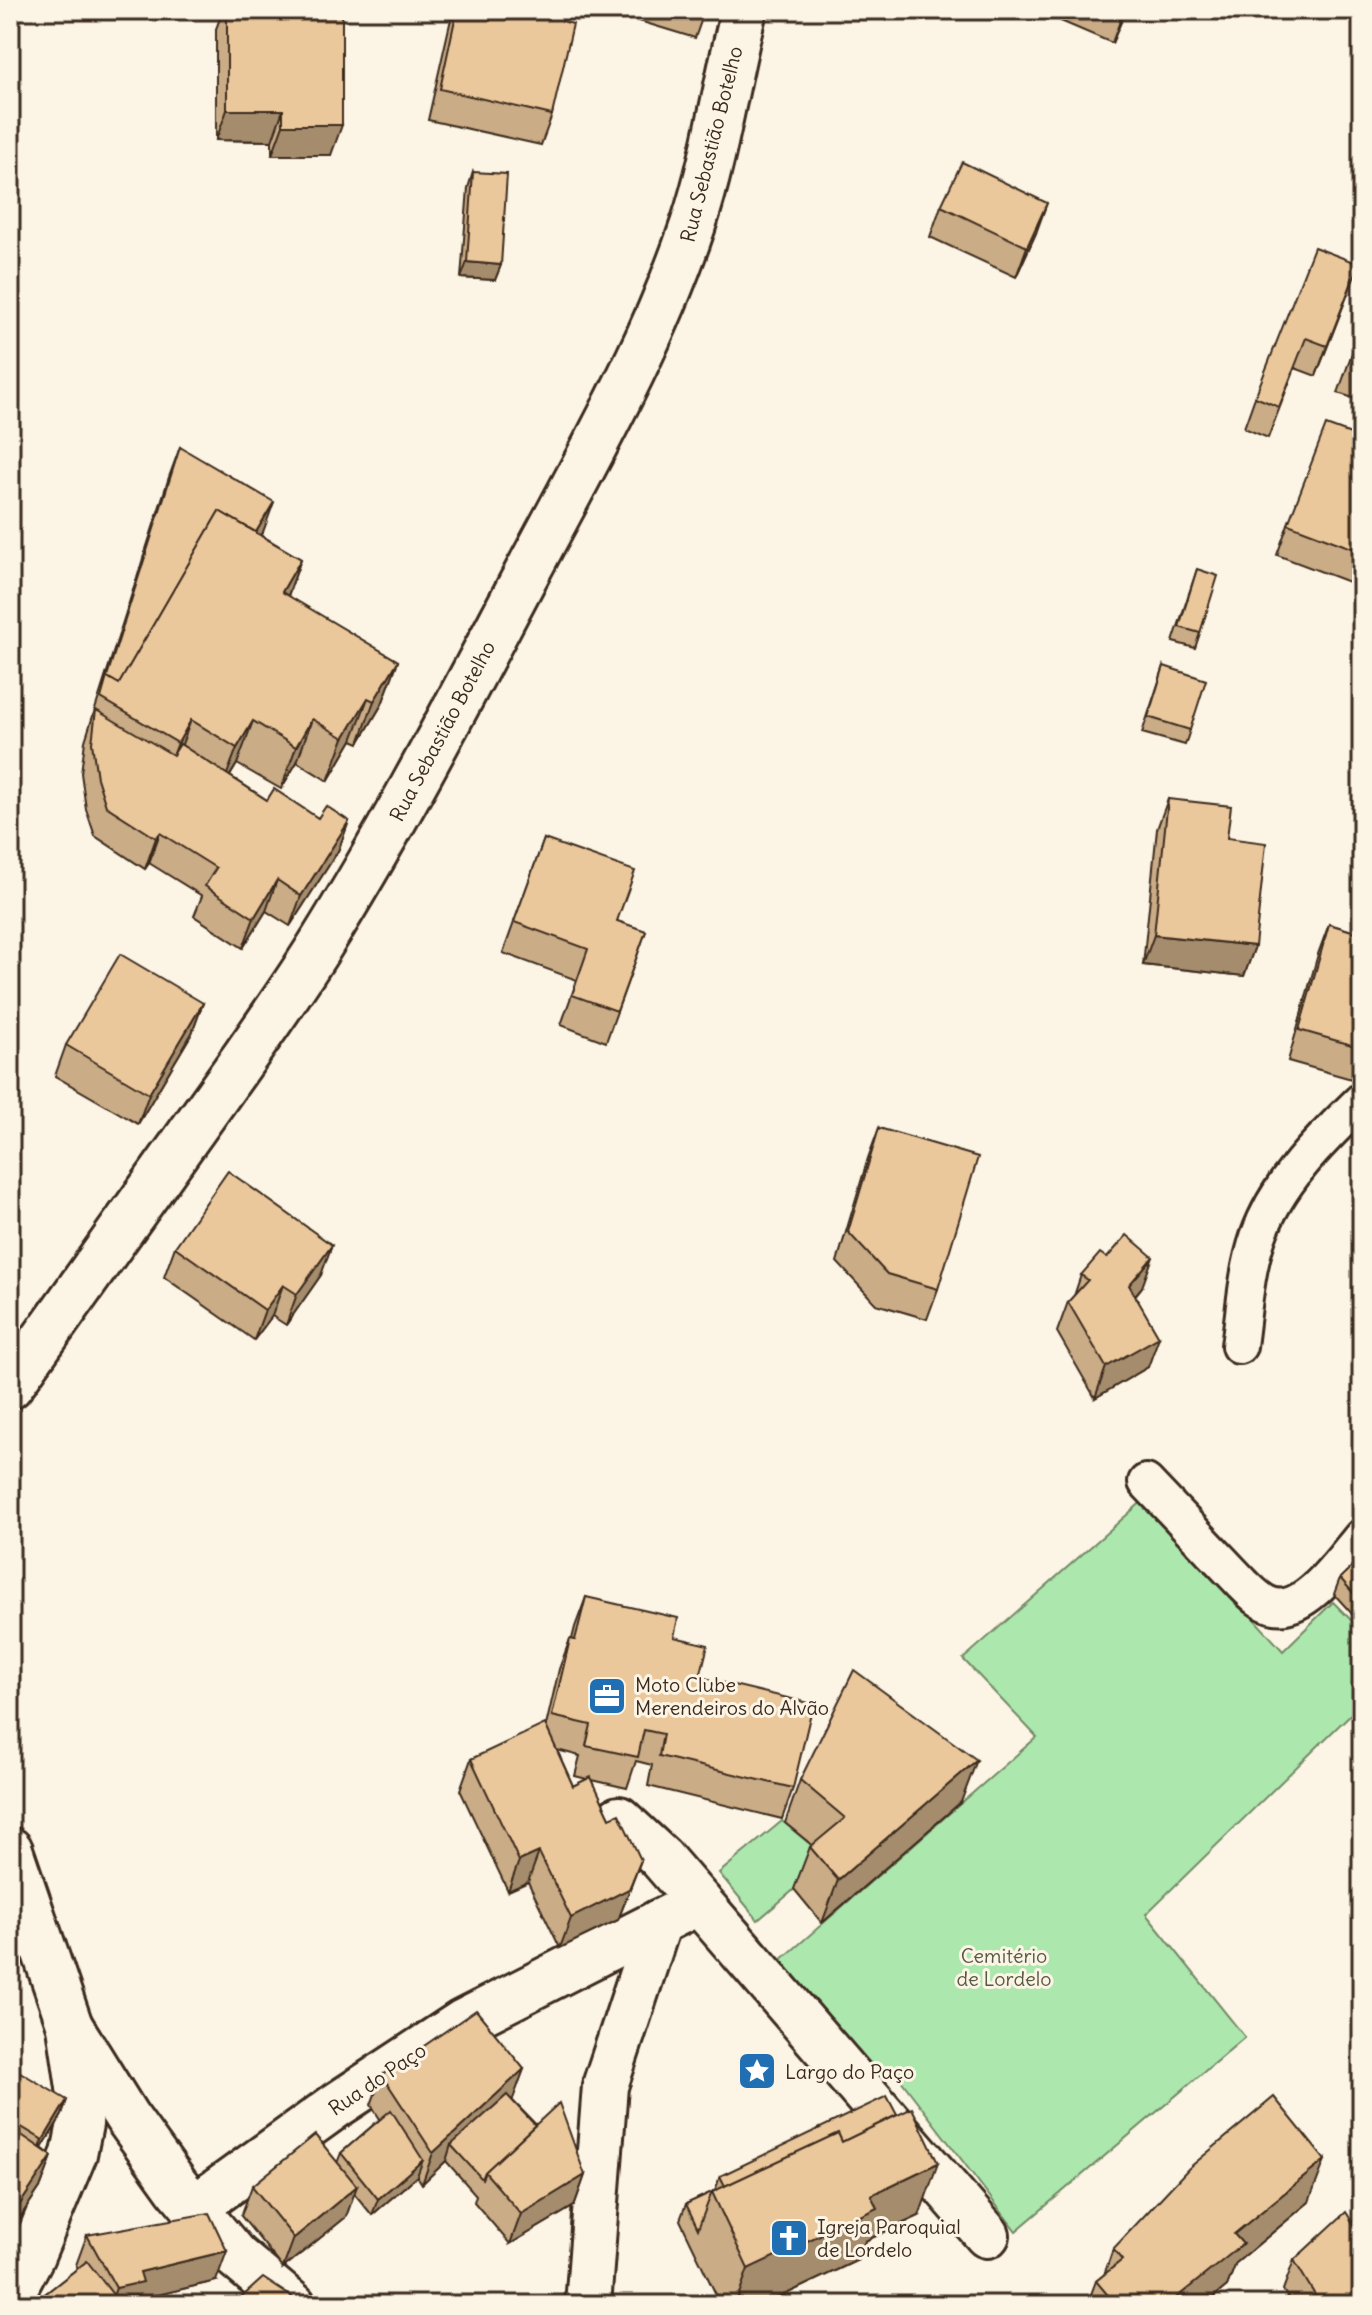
<svg xmlns="http://www.w3.org/2000/svg" width="1372" height="2315" viewBox="0 0 1372 2315" font-family="Delius,sans-serif">
	<style>
		.green { fill: #ace8ae; stroke: #748966; stroke-width: 2 }
		.lines { fill: none; stroke-linecap: round; stroke-linejoin: round }
		.lane-casing { stroke: #3b2a1e; stroke-width: 40 }
		.street-casing { stroke: #3b2a1e; stroke-width: 50 }
		.secondary-casing { stroke: #3b2a1e; stroke-width: 50 }
		.lane { stroke: #fcf5e5; stroke-width: 34 }
		.street { stroke: #fcf5e5; stroke-width: 44 }
		.secondary { stroke: #fcf5e5; stroke-width: 44 }
		.wall { fill: #caac86; stroke: #3b2a1e; stroke-width: 2; fill-rule: evenodd }
		.shaded-wall { fill: #a48c6d; stroke: #3b2a1e; stroke-width: 2 }
		.building { fill: #ebc89c; stroke: #3b2a1e; stroke-width: 2 }
		.labels { text-anchor: middle; dominant-baseline: central; stroke-width: 6; stroke-linejoin: round; paint-order: stroke }
		.street-label { font-size: 20px; fill: #3b2a1e; stroke: #fcf5e5 }
		.poi-label { font-size: 20px; fill: #3b2a1e; stroke: #fcf5e5; text-anchor: start }
		.park-label { font-size: 20px; fill: #575a42; stroke: #fcf5e5 }
	</style>
	<rect width="100%" height="100%" fill="#fcf5e5"/>
	<filter id="ink" filterUnits="userSpaceOnUse"><feTurbulence type="fractalNoise" baseFrequency=".0125" numOctaves="2"/><feDisplacementMap in="SourceGraphic" scale="16" xChannelSelector="R" yChannelSelector="G"/><feConvolveMatrix kernelMatrix="1 2 1 2 8 2 1 2 1" color-interpolation-filters="sRGB"/></filter>
	<g filter="url(#ink)">
		<!-- green -->
		<g class="green">
			<polygon points="1145,1499 1283,1651 1333,1602 1362,1631 1362,1703 1146,1914 1245,2037 1016,2231 894,2071 881,2079 781,1960 1037,1737 963,1659"/>
			<polygon points="782,1821 829,1860 758,1920 719,1873"/>
		</g>
		<g class="lines">
			<defs>
				<g id="lane">
					<path d="M1239,1346C1244,1310 1246,1272 1258,1237C1277,1182 1322,1139 1362,1100"/>
					<path d="M1146,1482L1243,1584C1252,1593 1262,1604 1275,1606C1307,1612 1343,1558 1362,1536"/>
				</g>
				<g id="street">
					<polyline points="619,1819 661,1858 987,2235"/>
					<polyline points="70,2026 126,2116 177,2187 235,2256 293,2305"/>
					<polyline points="194,2208 337,2105 463,2022 699,1902"/>
					<polyline points="588,2305 605,2086 659,1922"/>
				</g>
				<g id="secondary">
					<path d="M10,1386C70,1303 129,1219 189,1135C233,1073 278,1012 319,947C396,824 462,695 530,567C589,456 653,345 693,225C716,155 726,81 744,10"/>
					<polyline points="10,1850 70,2026 81,2101 80,2124 74,2154 32,2255 10,2297"/>
				</g>
			</defs>
			<!-- lane casing -->
			<use href="#lane" class="lane-casing"/>
			<!-- street casing -->
			<use href="#street" class="street-casing"/>
			<!-- secondary casing -->
			<use href="#secondary" class="secondary-casing"/>
			<!-- lane -->
			<use href="#lane" class="lane"/>
			<!-- street -->
			<use href="#street" class="street"/>
			<!-- secondary -->
			<use href="#secondary" class="secondary"/>
		</g>
		<!-- wall -->
		<g class="wall">
			<polygon points="223,10 342,10 331,155 272,155 272,141 216,140 216,29"/>
			<polygon points="453,10 564,10 562,21 552,115 541,145 428,120"/>
			<polygon points="603,10 705,10 695,38"/>
			<polygon points="1035,10 1126,10 1112,43"/>
			<polygon points="473,172 501,265 495,280 461,278 468,188"/>
			<polygon points="941,206 1036,233 1016,277 930,237"/>
			<polygon points="1359,264 1316,376 1295,368 1268,438 1244,428 1255,397"/>
			<polygon points="1362,325 1362,401 1338,393"/>
			<polygon points="1362,438 1362,587 1277,555 1288,524"/>
			<polygon points="180,447 263,532 261,535 301,559 288,596 398,661 382,704 359,743 352,740 328,781 297,762 281,789 237,764 230,776 267,800 318,818 349,821 338,851 290,926 266,911 243,948 194,916 202,896 149,863 145,869 95,836 86,809 81,773 85,741 169,477"/>
			<polygon points="1197,569 1200,633 1195,648 1173,642"/>
			<polygon points="1164,666 1190,730 1185,745 1142,733"/>
			<polygon points="1168,799 1227,838 1255,946 1244,976 1143,965 1157,829"/>
			<polygon points="544,839 617,921 646,931 606,1042 561,1025 577,980 503,953"/>
			<polygon points="1329,924 1362,934 1362,1082 1288,1061 1318,954"/>
			<polygon points="203,1003 192,1033 138,1124 55,1076 66,1045"/>
			<polygon points="879,1128 938,1289 927,1319 876,1304 837,1262 868,1158"/>
			<polygon points="175,1247 321,1275 286,1325 272,1316 254,1340 164,1277"/>
			<polygon points="1081,1275 1142,1287 1135,1296 1148,1367 1095,1398 1057,1332 1068,1302 1074,1296"/>
			<polygon points="1362,1557 1362,1625 1334,1594 1340,1578"/>
			<path d="M586,1597L674,1637L700,1677L793,1788L782,1819L648,1786L652,1765L636,1761L627,1788L592,1780L610,1818L641,1860L618,1920L560,1948L528,1882L508,1891L460,1790L471,1759L546,1726L559,1669L570,1639H572L575,1627ZM557,1750L580,1756L575,1776L587,1779L573,1786Z"/>
			<polygon points="800,1780 961,1802 822,1923 794,1889 810,1847 812,1845 785,1823"/>
			<polygon points="10,2066 62,2115 42,2148 52,2156 41,2186 10,2232"/>
			<polygon points="524,2069 512,2100 585,2175 574,2206 510,2244 474,2202 476,2195 446,2161 422,2184 417,2176 372,2215 354,2193 346,2217 283,2268 241,2216 252,2186 337,2163 341,2153 380,2119 371,2105 382,2075"/>
			<polygon points="720,2176 919,2216 865,2241 858,2260 763,2305 721,2305 680,2220 686,2204 715,2191"/>
			<polygon points="1309,2202 1236,2263 1227,2286 1204,2305 1087,2305 1096,2281 1104,2275 1113,2249"/>
			<polygon points="87,2235 216,2281 136,2300 134,2305 31,2305 78,2268 76,2265"/>
			<polygon points="1294,2260 1362,2305 1292,2305 1283,2290"/>
		</g>
		<!-- shaded-wall -->
		<g class="shaded-wall">
			<polygon points="1124,10 1126,10 1112,43"/>
			<polygon points="227,110 283,110 272,141 216,140"/>
			<polygon points="283,125 342,125 331,155 272,155"/>
			<polygon points="1047,203 1036,233 1016,277 1027,247"/>
			<polygon points="467,262 501,265 495,280 461,278"/>
			<polygon points="1359,264 1348,294 1316,376 1327,346"/>
			<polygon points="274,502 263,532 238,574 249,544"/>
			<polygon points="301,559 286,601 282,592"/>
			<polygon points="398,661 382,704 359,743 374,701"/>
			<polygon points="368,698 352,740 328,781 344,738"/>
			<polygon points="312,719 297,762 281,789 296,747"/>
			<polygon points="191,720 175,763 162,785 178,743"/>
			<polygon points="253,721 237,764 221,790 237,748"/>
			<polygon points="349,821 338,851 290,926 301,896"/>
			<polygon points="160,833 149,863 145,869 156,838"/>
			<polygon points="277,880 266,911 243,948 254,918"/>
			<polygon points="1154,935 1255,946 1244,976 1143,965"/>
			<polygon points="203,1003 192,1033 138,1124 149,1094"/>
			<polygon points="332,1245 321,1275 286,1325 297,1294"/>
			<polygon points="1153,1257 1142,1287 1118,1315 1129,1285"/>
			<polygon points="283,1285 272,1316 254,1340 265,1310"/>
			<polygon points="1159,1337 1148,1367 1095,1398 1106,1367"/>
			<polygon points="977,1760 961,1802 822,1923 838,1880"/>
			<polygon points="539,1852 528,1882 508,1891 519,1861"/>
			<polygon points="641,1860 618,1920 560,1948 571,1918"/>
			<polygon points="524,2069 513,2099 457,2151 451,2145 446,2161 422,2184 433,2153"/>
			<polygon points="67,2100 62,2115 37,2156 43,2140"/>
			<polygon points="52,2156 41,2186 10,2232 10,2219"/>
			<polygon points="423,2160 417,2176 372,2215 378,2199"/>
			<polygon points="1325,2160 1309,2202 1236,2263 1227,2286 1204,2305 1173,2305 1176,2298 1234,2234"/>
			<polygon points="938,2163 919,2216 865,2241 858,2260 763,2305 735,2305 748,2269 871,2195"/>
			<polygon points="585,2175 574,2206 510,2244 521,2214"/>
			<polygon points="357,2186 346,2217 283,2268 294,2238"/>
			<polygon points="227,2251 216,2281 136,2300 134,2305 110,2305 116,2288 140,2272"/>
		</g>
		<!-- building -->
		<g class="building">
			<polygon points="227,10 342,10 342,125 283,125 283,110 227,110"/>
			<polygon points="457,10 564,10 562,21 573,24 552,115 440,89"/>
			<polygon points="962,162 1047,203 1027,247 941,206"/>
			<polygon points="473,172 507,174 501,265 467,262"/>
			<polygon points="1314,247 1359,264 1327,346 1306,338 1279,407 1255,397"/>
			<polygon points="1362,326 1362,367 1349,362"/>
			<polygon points="1326,425 1362,438 1362,552 1288,524"/>
			<polygon points="180,447 274,502 256,532 219,511 119,684 107,677 103,689"/>
			<polygon points="219,511 301,559 282,592 398,661 374,701 368,698 344,738 312,719 296,747 253,721 237,748 191,720 178,743 101,698 107,677 119,684"/>
			<polygon points="1197,569 1218,576 1200,633 1179,627"/>
			<polygon points="1164,666 1206,680 1190,730 1148,717"/>
			<polygon points="96,710 173,755 180,744 267,800 274,789 318,818 326,806 349,821 301,896 277,880 254,918 205,886 216,868 160,833 156,838 106,806 97,778 92,743"/>
			<polygon points="1168,799 1231,806 1227,838 1266,843 1255,946 1154,935"/>
			<polygon points="544,839 635,871 617,921 646,931 617,1011 572,995 588,949 514,922"/>
			<polygon points="1329,924 1362,934 1362,1048 1299,1030"/>
			<polygon points="120,954 203,1003 149,1094 66,1045"/>
			<polygon points="879,1128 978,1157 938,1289 887,1274 848,1232"/>
			<polygon points="228,1171 332,1245 297,1294 283,1285 265,1310 175,1247"/>
			<polygon points="1127,1235 1153,1257 1129,1285 1159,1337 1106,1367 1068,1302 1088,1280 1081,1275 1100,1253 1107,1258"/>
			<polygon points="1362,1557 1362,1603 1340,1578"/>
			<polygon points="586,1597 678,1618 674,1637 708,1645 700,1677 813,1704 793,1788 659,1756 663,1734 644,1730 638,1757 586,1746 591,1725 552,1716 570,1639 575,1640"/>
			<polygon points="854,1670 977,1760 838,1880 810,1847 845,1818 800,1780"/>
			<polygon points="545,1724 573,1786 591,1777 610,1818 619,1814 641,1860 629,1889 571,1918 539,1852 519,1861 471,1759"/>
			<polygon points="476,2010 524,2069 433,2153 382,2075"/>
			<polygon points="10,2066 67,2100 43,2140 10,2120"/>
			<polygon points="507,2095 535,2125 485,2172 482,2179 451,2145"/>
			<polygon points="887,2096 897,2115 842,2142 838,2133 725,2186 720,2176"/>
			<polygon points="1274,2097 1325,2160 1234,2234 1243,2244 1176,2298 1181,2305 1116,2305 1096,2281 1122,2260 1113,2249 1189,2168"/>
			<polygon points="559,2103 585,2175 521,2214 485,2172"/>
			<polygon points="912,2108 938,2163 871,2195 877,2208 748,2269 712,2192 838,2133 842,2142"/>
			<polygon points="391,2110 423,2160 378,2199 341,2153"/>
			<polygon points="10,2127 52,2156 10,2219"/>
			<polygon points="315,2135 357,2186 294,2238 252,2186"/>
			<polygon points="714,2191 712,2192 698,2229 686,2204"/>
			<polygon points="1346,2212 1358,2231 1362,2229 1362,2305 1321,2305 1294,2260"/>
			<polygon points="209,2213 227,2251 140,2272 143,2282 116,2288 87,2235"/>
			<polygon points="87,2261 121,2305 31,2305"/>
			<polygon points="263,2278 304,2305 233,2305"/>
		</g>
	</g>
	<!-- icons -->
	<defs>
		<symbol id="office-square" viewBox="-11 -11 22 22"><rect x="-9" y="-9" width="18" height="18" rx="4" fill="#1f6fb2" stroke="#fcf5e5"/><path d="M-6-3h4V-5.5h4V-3h4V5H-6ZM-1-4.5V-3h2v-1.5ZM-6 0V1H6V0Z" fill="#fff"/></symbol>
		<symbol id="sight-square" viewBox="-11 -11 22 22"><rect x="-9" y="-9" width="18" height="18" rx="4" fill="#1f6fb2" stroke="#fcf5e5"/><path d="M0-6L1.8-2.2L6-1.7L2.9 1.2L3.7 5.4L0 3.3L-3.7 5.4L-2.9 1.2L-6-1.7L-1.8-2.2Z" fill="#fff"/></symbol>
		<symbol id="church-square" viewBox="-11 -11 22 22"><rect x="-9" y="-9" width="18" height="18" rx="4" fill="#1f6fb2" stroke="#fcf5e5"/><path d="M-1.2-6h2.4v3.5h3.3v2.4h-3.3V6h-2.4V-.1h-3.3v-2.4h3.3Z" fill="#fff"/></symbol>
	</defs>
	<g fill-rule="evenodd">
		<use href="#office-square" x="585" y="1674" width="44" height="44"/>
		<use href="#sight-square" x="735" y="2049" width="44" height="44"/>
		<use href="#church-square" x="767" y="2216" width="44" height="44"/>
	</g>
	<g class="labels">
		<!-- street labels -->
		<g class="street-label">
			<text transform="translate(711 144) rotate(-76)">Rua Sebastião Botelho</text>
			<text transform="translate(442 731) rotate(-62)">Rua Sebastião Botelho</text>
			<text transform="translate(377 2079) rotate(-34)">Rua do Paço</text>
		</g>
		<!-- poi labels -->
		<g class="poi-label">
			<text x="635" y="1684">Moto Clube<tspan x="635" dy="23">Merendeiros do Alvão</tspan></text>
			<text x="785" y="2071">Largo do Paço</text>
			<text x="817" y="2226">Igreja Paroquial<tspan x="817" dy="23">de Lordelo</tspan></text>
		</g>
		<!-- park labels -->
		<g class="park-label">
			<text x="1004" y="1955">Cemitério<tspan x="1004" dy="23">de Lordelo</tspan></text>
		</g>
	</g>
	<!-- margin -->
	<rect width="1372" height="2315" fill="none" stroke="#fcf5e5" stroke-width="40"/>
	<rect x="20" y="20" width="1332" height="2275" fill="none" stroke="#3b2a1e" stroke-width="3" filter="url(#ink)"/>
</svg>
